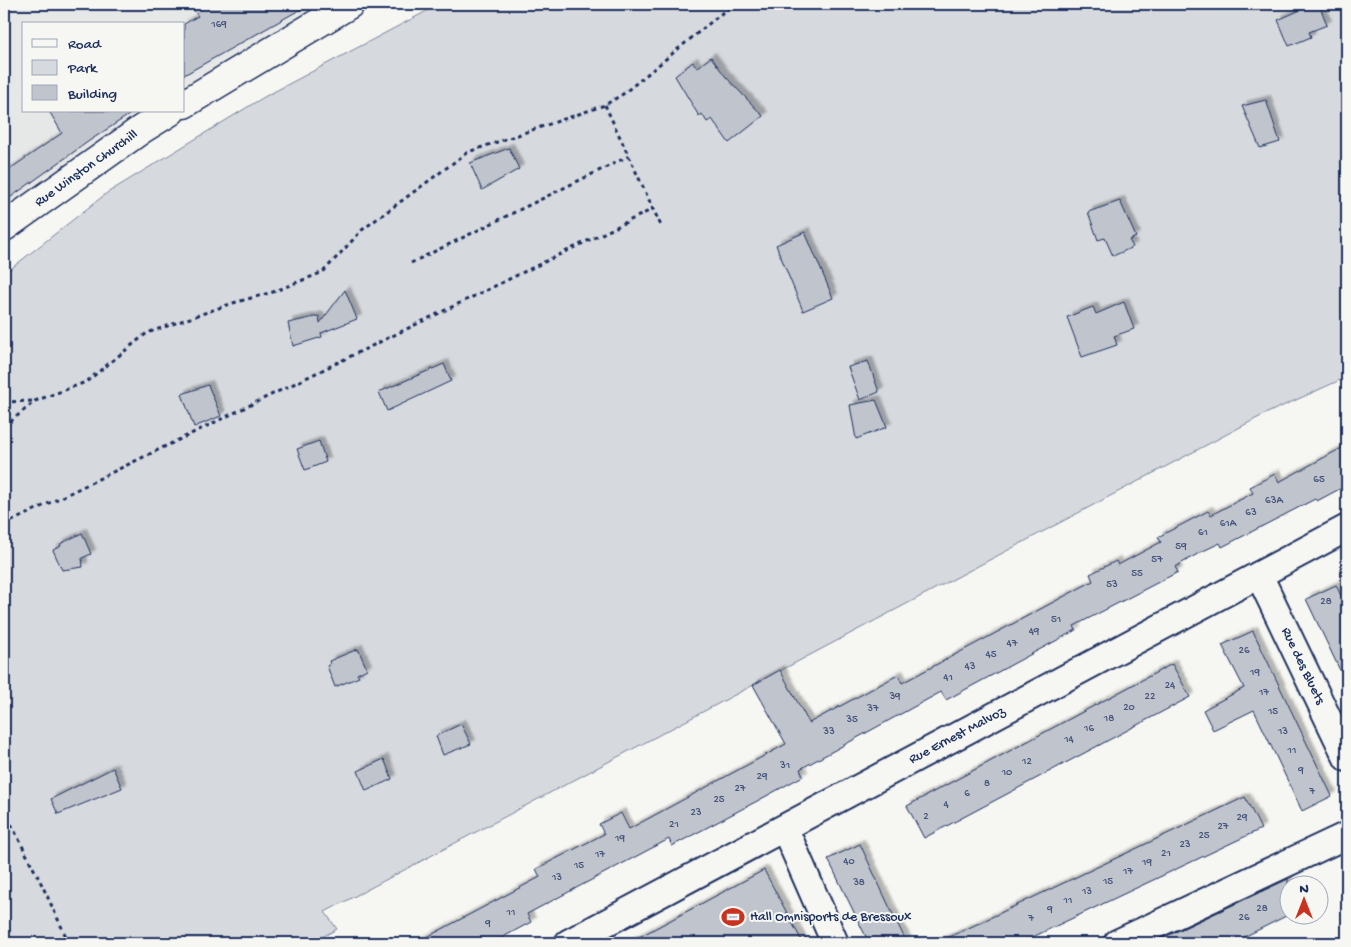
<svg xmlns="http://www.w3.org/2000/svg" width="1351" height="947" viewBox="0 0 1351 947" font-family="'Gochi Hand',sans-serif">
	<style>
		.built { fill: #e6e7e7 }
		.green { fill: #d6d9dd; stroke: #78849e }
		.building { fill: #c0c4cd; stroke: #1b2f5e; filter: url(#shadow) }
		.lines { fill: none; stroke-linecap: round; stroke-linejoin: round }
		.minor-casing { stroke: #1b2f5e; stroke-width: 30 }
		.secondary-casing { stroke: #1b2f5e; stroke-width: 31 }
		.path { stroke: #1b2f5e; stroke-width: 3; stroke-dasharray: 4 4; stroke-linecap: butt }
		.minor { stroke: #f6f6f2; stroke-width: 26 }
		.secondary { stroke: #f6f6f2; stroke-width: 28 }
		.labels { text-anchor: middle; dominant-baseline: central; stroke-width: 4; stroke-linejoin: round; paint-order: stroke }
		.number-label { font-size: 11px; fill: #44547a }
		.street-label { font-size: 14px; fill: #1b2f5e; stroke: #f6f6f2 }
		.poi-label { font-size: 14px; fill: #1b2f5e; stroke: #f6f6f2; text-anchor: start }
	</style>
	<defs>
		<filter id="shadow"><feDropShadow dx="4.5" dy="-4.5" stdDeviation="1" flood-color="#0004"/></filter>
	</defs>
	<rect width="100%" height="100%" fill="#f6f6f2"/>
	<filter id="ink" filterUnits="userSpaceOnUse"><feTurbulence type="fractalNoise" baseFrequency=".02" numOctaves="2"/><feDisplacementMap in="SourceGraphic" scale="10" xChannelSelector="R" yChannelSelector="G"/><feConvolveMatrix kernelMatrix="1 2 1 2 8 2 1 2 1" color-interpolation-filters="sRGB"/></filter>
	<g filter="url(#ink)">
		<!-- built -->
		<polygon class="built" points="4,4 330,4 253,45 184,90 184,24 24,24 24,111 151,111 4,211"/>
		<!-- green -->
		<polygon class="green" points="440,4 1347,4 1347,377 1265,414 325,912 337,929 311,943 4,943 4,274 107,193 264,97"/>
		<!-- building -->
		<g class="building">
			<polygon points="189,4 310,4 184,75 184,24 198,16"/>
			<polygon points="1314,4 1319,4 1327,25 1309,32 1311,37 1289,46 1278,20"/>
			<polygon points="711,57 725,76 763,116 729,143 712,119 707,122 702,114 699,116 675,76 693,62 697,68"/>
			<polygon points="1266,100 1280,142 1260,148 1242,106"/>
			<polygon points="49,111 135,111 89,141 4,202 4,173 62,133"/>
			<polygon points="509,148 519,169 482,190 470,163"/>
			<polygon points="1120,201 1136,237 1129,240 1133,247 1113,256 1105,238 1098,240 1088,212"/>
			<polygon points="805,232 833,298 803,311 776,245"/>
			<polygon points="345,290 357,319 321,333 322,337 293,346 288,323 319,316 320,323"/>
			<polygon points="1124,302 1134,329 1114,336 1117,345 1082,357 1067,317 1093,307 1096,314"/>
			<polygon points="868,361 879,392 860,400 848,367"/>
			<polygon points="444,364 451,381 387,411 379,392"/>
			<polygon points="208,385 221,416 194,427 182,394"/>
			<polygon points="876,400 887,427 856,439 850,405"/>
			<polygon points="319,441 326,462 305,470 297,449"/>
			<polygon points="1347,445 1347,485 1317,501 1315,499 1222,547 1220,543 1201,552 1175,567 1178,572 1074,626 1076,630 996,673 946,700 941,692 800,769 803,776 759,800 672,846 669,839 527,914 531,922 492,943 416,943 540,877 536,869 604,834 599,824 621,813 629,829 786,744 753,685 780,670 809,723 898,675 902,683 1093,581 1090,574 1116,561 1118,565 1161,542 1158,537 1208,511 1211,515 1253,493 1250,487 1275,474 1279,482"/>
			<polygon points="82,533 91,554 82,558 83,567 62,570 53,550 61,546 60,544"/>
			<polygon points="1336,585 1347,608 1347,685 1306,599"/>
			<polygon points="1253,631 1332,796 1302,811 1254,710 1213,730 1203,710 1244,688 1222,645"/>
			<polygon points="358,649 367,669 357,674 359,677 335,687 327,666 330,664 329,661"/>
			<polygon points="1172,664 1190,697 924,838 907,806"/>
			<polygon points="461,724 471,744 443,755 436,736"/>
			<polygon points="384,759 392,779 366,791 358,771"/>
			<polygon points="113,768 122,788 58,814 51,799"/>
			<polygon points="1245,797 1261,829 1020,943 937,943"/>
			<polygon points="860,844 889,906 907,943 869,943 828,859"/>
			<polygon points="764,870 803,943 628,943"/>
			<polygon points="1288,879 1288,915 1232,943 1152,943"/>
		</g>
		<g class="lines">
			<defs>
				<g id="minor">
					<path id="s1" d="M1259,575L1347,758"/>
					<polyline points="785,829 835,943"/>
					<path id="s2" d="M568,943L1347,528"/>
					<polyline points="1117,943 1347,835"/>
				</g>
				<g id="secondary">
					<polyline points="184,104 350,4"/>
					<path id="s3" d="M4,227L142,129L171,111"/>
				</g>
			</defs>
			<!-- minor casing -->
			<use href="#minor" class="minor-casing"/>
			<!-- secondary casing -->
			<use href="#secondary" class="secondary-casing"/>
			<!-- path -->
			<g class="path">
				<polyline points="605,105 662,228"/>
				<polyline points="411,263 629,156"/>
				<polyline points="4,402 35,401"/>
				<polyline points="4,427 35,401 86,382 147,333 233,303 273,292 323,272 362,230 468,152 605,105 623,94 733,4"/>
				<polyline points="4,525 653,209"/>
				<polyline points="4,810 42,885 69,943"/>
			</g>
			<!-- minor -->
			<use href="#minor" class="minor"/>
			<!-- secondary -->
			<use href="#secondary" class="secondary"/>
		</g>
	</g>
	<!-- icons -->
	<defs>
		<symbol id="stadium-bare" viewBox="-9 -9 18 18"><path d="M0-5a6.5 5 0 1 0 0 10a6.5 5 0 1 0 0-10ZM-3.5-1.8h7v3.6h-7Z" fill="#c8321e" stroke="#f6f6f2" stroke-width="2.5" paint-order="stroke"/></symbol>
	</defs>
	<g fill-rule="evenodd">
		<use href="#stadium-bare" x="717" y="901" width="32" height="32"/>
	</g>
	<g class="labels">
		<!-- number labels -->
		<g class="number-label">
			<text x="219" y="25">169</text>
			<text x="1319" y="480">65</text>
			<text x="1274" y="501">63A</text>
			<text x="1251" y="513">63</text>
			<text x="1228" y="524">61A</text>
			<text x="1203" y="533">61</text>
			<text x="1181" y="547">59</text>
			<text x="1157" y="560">57</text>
			<text x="1137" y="574">55</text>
			<text x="1112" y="585">53</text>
			<text x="1326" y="602">28</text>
			<text x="1056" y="620">51</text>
			<text x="1034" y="632">49</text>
			<text x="1012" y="644">47</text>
			<text x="1244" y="651">26</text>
			<text x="991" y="655">45</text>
			<text x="970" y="667">43</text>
			<text x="1255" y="673">19</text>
			<text x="948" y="678">41</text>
			<text x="1170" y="686">24</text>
			<text x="1264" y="693">17</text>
			<text x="895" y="697">39</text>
			<text x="1150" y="697">22</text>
			<text x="1129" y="708">20</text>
			<text x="873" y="709">37</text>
			<text x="1273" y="712">15</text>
			<text x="1109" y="719">18</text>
			<text x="852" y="720">35</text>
			<text x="1089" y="729">16</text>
			<text x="829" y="732">33</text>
			<text x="1283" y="732">13</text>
			<text x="1069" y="740">14</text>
			<text x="1292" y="751">11</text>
			<text x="1027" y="762">12</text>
			<text x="785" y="766">31</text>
			<text x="1301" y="771">9</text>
			<text x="1007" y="773">10</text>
			<text x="762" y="777">29</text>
			<text x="987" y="784">8</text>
			<text x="740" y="789">27</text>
			<text x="1312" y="792">7</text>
			<text x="967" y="794">6</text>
			<text x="719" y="800">25</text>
			<text x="946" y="805">4</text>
			<text x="696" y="813">23</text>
			<text x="926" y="817">2</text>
			<text x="1242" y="818">29</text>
			<text x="674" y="825">21</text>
			<text x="1223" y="827">27</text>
			<text x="1204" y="836">25</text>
			<text x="620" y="839">19</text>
			<text x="1185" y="845">23</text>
			<text x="1166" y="854">21</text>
			<text x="600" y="855">17</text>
			<text x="849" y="862">40</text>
			<text x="1147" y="863">19</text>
			<text x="579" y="866">15</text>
			<text x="1128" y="872">17</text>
			<text x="557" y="878">13</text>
			<text x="1108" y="882">15</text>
			<text x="859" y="883">38</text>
			<text x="1087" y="892">13</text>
			<text x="1068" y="901">11</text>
			<text x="1262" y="909">28</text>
			<text x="1050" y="910">9</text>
			<text x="511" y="913">11</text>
			<text x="1244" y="918">26</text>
			<text x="1031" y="919">7</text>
			<text x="488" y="924">9</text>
		</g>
		<!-- street labels -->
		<g class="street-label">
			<text stroke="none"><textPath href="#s3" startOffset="101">Rue Winston Churchill</textPath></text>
			<text stroke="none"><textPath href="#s1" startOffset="101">Rue des Bluets</textPath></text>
			<text stroke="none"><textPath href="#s2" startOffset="441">Rue Ernest Malvoz</textPath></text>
		</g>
		<!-- poi labels -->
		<g class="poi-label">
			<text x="750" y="917">Hall Omnisports de Bressoux</text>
		</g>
	</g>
	<!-- margin -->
	<rect width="1351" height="947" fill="none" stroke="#f6f6f2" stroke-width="20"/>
	<rect x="10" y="10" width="1331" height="927" fill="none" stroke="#1b2f5e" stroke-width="2" filter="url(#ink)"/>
	<!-- legend -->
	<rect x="22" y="22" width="162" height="90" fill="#f6f6f2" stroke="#9ea6b7"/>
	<rect x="32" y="39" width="25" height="8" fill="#f6f6f2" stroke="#9ea6b7"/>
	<text x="68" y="48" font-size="15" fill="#1b2f5e">Road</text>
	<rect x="32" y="60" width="25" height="15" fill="#d6d9dd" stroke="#9ea6b7"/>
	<text x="68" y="72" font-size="15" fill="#1b2f5e">Park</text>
	<rect x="32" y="85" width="25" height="15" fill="#c0c4cd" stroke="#9ea6b7"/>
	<text x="68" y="98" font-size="15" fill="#1b2f5e">Building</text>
	<!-- north arrow -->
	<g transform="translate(1304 900)"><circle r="24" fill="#f6f6f2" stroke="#9ea6b7"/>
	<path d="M0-4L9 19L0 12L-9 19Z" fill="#c8321e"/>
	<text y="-8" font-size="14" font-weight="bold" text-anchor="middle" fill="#1b2f5e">N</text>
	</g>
</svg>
